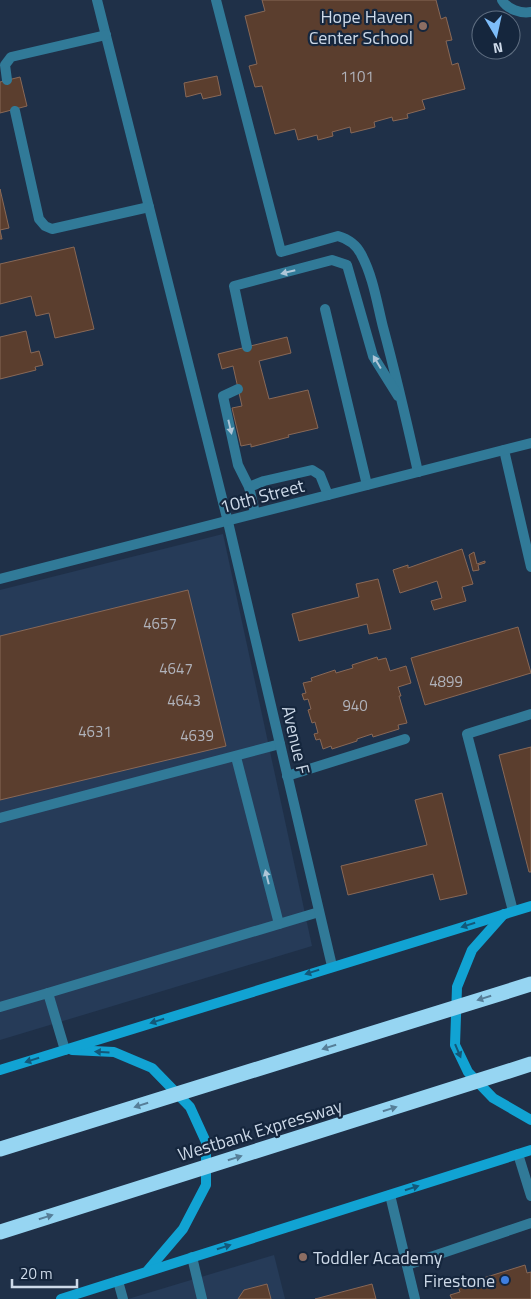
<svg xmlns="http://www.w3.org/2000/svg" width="531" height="1299" viewBox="0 0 531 1299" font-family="'Titillium Web',sans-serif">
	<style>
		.built { fill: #263b58 }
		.building { fill: #5b3e2e; stroke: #886857 }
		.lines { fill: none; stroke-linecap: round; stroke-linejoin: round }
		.service { stroke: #317a98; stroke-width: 10 }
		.minor { stroke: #317a98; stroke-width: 10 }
		.secondary { stroke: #11a3d3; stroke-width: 10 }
		.motorway-bridge { stroke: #96d5f2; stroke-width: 15 }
		.oneway { fill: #aec6d8 }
		.oneway2 { fill: #135879 }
		.oneway3 { fill: #567e98 }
		.education-dot { fill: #8d6e63; stroke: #15263d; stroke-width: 2 }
		.shop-dot { fill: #3f7fe0; stroke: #15263d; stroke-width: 2 }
		.labels { text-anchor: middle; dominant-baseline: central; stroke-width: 4.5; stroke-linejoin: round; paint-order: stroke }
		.number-label { font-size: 15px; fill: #b0b2ba }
		.poi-label { font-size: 18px; fill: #cdd9e8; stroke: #15263d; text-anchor: end }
		.street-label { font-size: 18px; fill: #cdd9e8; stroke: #15263d }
	</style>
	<rect width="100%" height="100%" fill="#1f3048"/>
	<!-- built -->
	<g class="built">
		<polygon points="223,534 312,946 0,1040 0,590"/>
		<polygon points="274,1255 285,1299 128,1299"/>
	</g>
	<!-- building -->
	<g class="building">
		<polygon points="262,0 436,0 441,19 446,17 452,40 446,41 452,65 458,63 465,89 422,100 425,109 407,114 408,118 393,121 392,117 374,122 375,127 351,133 350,127 332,132 333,136 318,140 317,135 298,140 295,129 275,134 262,86 255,87 249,66 257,64 245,16 265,11"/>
		<polygon points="217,76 221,95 203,99 201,93 186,97 184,83"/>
		<polygon points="20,77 27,106 0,113 0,82"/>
		<polygon points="0,189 9,228 0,230 2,239 0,239"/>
		<polygon points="74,247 94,329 55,338 49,313 36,316 31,296 0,304 0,264"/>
		<polygon points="26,331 31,353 39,351 43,365 35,367 36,370 0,379 0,337"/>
		<polygon points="287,337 291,353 259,361 269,399 308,390 318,428 288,435 289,437 251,447 251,444 241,446 232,408 242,406 233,366 222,369 218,354"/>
		<polygon points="462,549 473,584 462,587 466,601 434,610 431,601 442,598 437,581 400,593 393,570 408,565 408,568"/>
		<polygon points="474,552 477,564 485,561 485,563 478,565 479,570 473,571 469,555"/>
		<polygon points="378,579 391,629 369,634 367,624 299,641 292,614 359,597 356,584"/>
		<polygon points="188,590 226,746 0,800 0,636"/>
		<polygon points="518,627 531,673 425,705 411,658"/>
		<polygon points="377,657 378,660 386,658 390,671 406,666 411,683 398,687 401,696 399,696 407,723 398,725 399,729 373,737 372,734 357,739 357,741 332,749 331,746 323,749 320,739 316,740 314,734 318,733 315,722 312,723 308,710 311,709 308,699 304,700 302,694 306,693 303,683 312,681 311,678 335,670 336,673 353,668 352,665"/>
		<polygon points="531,747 531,872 529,872 499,755"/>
		<polygon points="442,793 467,894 440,900 433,874 348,895 341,866 427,845 415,800"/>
		<polygon points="525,1265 527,1273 531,1272 531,1299 452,1299 450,1295 460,1292 458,1286"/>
		<polygon points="267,1284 271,1299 238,1299 244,1290"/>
		<polygon points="372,1284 376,1299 315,1299"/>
	</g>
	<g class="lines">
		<!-- service -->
		<g class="service">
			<polyline points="97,0 228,522"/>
			<path d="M216,0L281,252L338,236C348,239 356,244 361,254C373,276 377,303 383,327C396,375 407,423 418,472"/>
			<path d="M502,0C507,9 521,14 531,12"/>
			<polyline points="7,80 5,65 11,57 106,35"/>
			<polyline points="15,111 39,219 45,226 52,229 149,207"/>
			<polyline points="325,309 367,485"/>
			<polyline points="247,347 234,286 332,260 347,265 373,356 398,396"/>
			<polyline points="238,389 223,396 238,465 249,487"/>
			<polyline points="255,513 249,487 264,481 312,470 320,475 328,495"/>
			<polyline points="236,757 279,924"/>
			<polyline points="287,776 405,739"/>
			<polyline points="0,818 280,744"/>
			<polyline points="513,911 467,734 531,714"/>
			<polyline points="48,993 319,912"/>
			<polyline points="0,1007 48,993 65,1050"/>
			<polyline points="518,1154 531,1196"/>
			<polyline points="192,1257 202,1299"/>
			<polyline points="407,1265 531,1223"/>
		</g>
		<!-- minor -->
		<g class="minor">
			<polyline points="504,450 531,567"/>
			<polyline points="228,522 332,966"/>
			<polyline points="0,579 531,443"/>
			<polyline points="390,1195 415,1299"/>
			<polyline points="118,1281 123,1299"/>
		</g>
		<!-- secondary -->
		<g class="secondary">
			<polyline points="504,914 472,950 457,987 455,1045 468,1072 493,1098 531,1120"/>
			<polyline points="72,1050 114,1052 152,1068 190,1107 206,1142 206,1185 183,1229 148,1270"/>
			<polyline points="0,1070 531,906"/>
			<polyline points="61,1299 531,1150"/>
		</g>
		<!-- motorway-bridge -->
		<g class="motorway-bridge">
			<polyline points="0,1149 531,984"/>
			<polyline points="0,1232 531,1064"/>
		</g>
	</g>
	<!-- one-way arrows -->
	<defs><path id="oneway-solid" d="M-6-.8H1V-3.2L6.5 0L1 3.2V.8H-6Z" transform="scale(1.25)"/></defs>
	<g class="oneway">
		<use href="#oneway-solid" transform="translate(288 272) rotate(166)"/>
		<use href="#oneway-solid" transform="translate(377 362) rotate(-121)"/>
		<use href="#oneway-solid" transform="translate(230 427) rotate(77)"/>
		<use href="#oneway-solid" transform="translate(267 877) rotate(-104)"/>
	</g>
	<g class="oneway2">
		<use href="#oneway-solid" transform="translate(468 925) rotate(163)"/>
		<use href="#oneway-solid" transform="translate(312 972) rotate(163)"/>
		<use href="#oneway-solid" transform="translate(157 1021) rotate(163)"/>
		<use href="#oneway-solid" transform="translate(458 1051) rotate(67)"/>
		<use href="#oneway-solid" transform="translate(102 1052) rotate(-177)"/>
		<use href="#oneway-solid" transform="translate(32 1060) rotate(163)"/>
		<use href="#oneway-solid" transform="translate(412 1188) rotate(-18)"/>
		<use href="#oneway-solid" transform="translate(224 1247) rotate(-18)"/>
	</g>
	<g class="oneway3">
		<use href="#oneway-solid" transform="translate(484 998) rotate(163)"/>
		<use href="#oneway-solid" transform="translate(329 1047) rotate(163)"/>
		<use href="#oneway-solid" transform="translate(141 1105) rotate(163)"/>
		<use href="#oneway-solid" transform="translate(390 1109) rotate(-17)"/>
		<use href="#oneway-solid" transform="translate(235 1158) rotate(-17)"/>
		<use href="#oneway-solid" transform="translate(46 1217) rotate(-17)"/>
	</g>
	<!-- markers -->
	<g class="education-dot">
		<circle cx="423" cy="26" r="5"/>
		<circle cx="303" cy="1257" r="5"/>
	</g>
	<circle class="shop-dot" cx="505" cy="1280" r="5"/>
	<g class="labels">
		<!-- number labels -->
		<g class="number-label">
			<text x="357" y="76">1101</text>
			<text x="160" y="623">4657</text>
			<text x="176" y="668">4647</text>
			<text x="446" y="681">4899</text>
			<text x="184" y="700">4643</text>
			<text x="355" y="705">940</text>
			<text x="95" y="731">4631</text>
			<text x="197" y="735">4639</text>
		</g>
		<!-- poi labels -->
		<g class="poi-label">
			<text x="413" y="16">Hope Haven<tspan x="413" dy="21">Center School</tspan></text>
			<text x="313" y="1257" text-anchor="start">Toddler Academy</text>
			<text x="495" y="1280">Firestone</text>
		</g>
		<!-- street labels -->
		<g class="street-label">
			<text transform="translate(262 496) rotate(-15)">10th Street</text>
			<text transform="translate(296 740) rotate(77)">Avenue F</text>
			<text transform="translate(260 1130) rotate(-17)">Westbank Expressway</text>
		</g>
	</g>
	<!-- north arrow -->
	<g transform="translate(496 35) rotate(171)"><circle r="24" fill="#15263d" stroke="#5f6e81"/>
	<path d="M0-4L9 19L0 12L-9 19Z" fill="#7ebdf9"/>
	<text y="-8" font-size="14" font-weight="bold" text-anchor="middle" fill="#cdd9e8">N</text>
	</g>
	<!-- scale -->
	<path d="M12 1279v8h65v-8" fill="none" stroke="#cdd9e8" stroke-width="2.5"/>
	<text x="20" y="1279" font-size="15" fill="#cdd9e8" stroke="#15263d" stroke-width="4" paint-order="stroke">20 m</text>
</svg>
